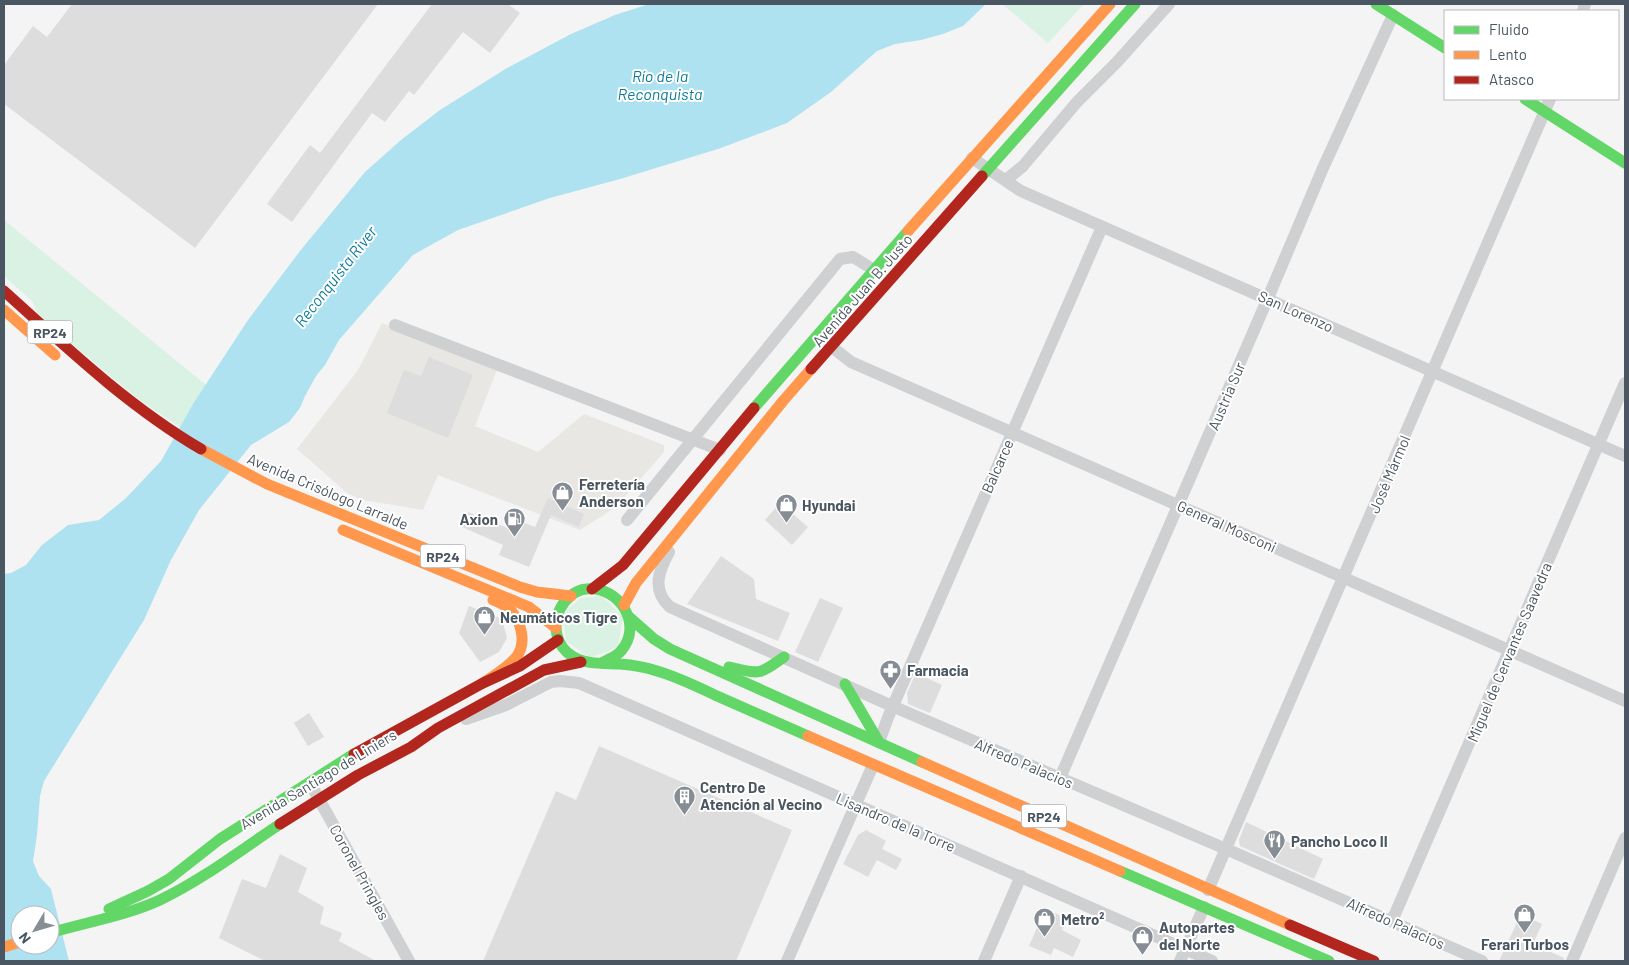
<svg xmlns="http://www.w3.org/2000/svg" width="1629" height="965" viewBox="0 0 1629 965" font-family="Barlow,sans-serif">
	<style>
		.commercial { fill: #e8e7e3 }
		.green { fill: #d9f2e3 }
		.water { fill: #aee2f0; fill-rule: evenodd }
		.building { fill: #ddddde }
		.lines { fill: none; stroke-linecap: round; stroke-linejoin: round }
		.street { stroke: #ced0d2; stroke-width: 12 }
		.fast { stroke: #63d668; stroke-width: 11 }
		.slow { stroke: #ff974d; stroke-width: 11 }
		.jam { stroke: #b3261e; stroke-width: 11 }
		.labels { text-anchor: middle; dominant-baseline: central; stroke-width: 4; stroke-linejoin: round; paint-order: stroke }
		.shield { fill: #fff; stroke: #808990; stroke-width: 1 }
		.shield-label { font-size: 14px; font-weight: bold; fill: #4a5661 }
		.street-label { font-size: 15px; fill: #4a5661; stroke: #fff }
		.poi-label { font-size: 15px; font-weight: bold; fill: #4a5661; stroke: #fff; text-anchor: start }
		.water-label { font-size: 16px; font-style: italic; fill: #0c7c9b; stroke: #fff }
	</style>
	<rect width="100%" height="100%" fill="#f4f4f4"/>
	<!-- commercial -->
	<polygon class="commercial" points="382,323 497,370 475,426 538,452 584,414 664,445 664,452 616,507 580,530 438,475 423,510 363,500 347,493 297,449 358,370"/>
	<!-- green -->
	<g class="green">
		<polygon points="1002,4 1084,4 1048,43"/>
		<polygon points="4,220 206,385 180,427 141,401 38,316 33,302 4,276"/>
		<polygon points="602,596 623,617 618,647 590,658 566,641 563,621 566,611 581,598"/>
	</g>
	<!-- water -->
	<path class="water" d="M649,4H986L963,26L943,34L921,40L895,44L877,51L831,92L787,123L718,149L620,179L550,198L458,230L413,255L339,340L325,365L316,376L305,396L300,408L289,422L251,445L199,510L171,560L144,620L44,781L40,796L37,835L33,861L39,876L51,889L69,961H4V574L11,573L26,565L42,545L68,525L99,520L126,498L161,461L193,404L248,320L300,251L365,172L401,140L440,110L507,68L571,34L615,15ZM20,915H50V945H20Z"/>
	<!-- building -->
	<g class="building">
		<polygon points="72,4 378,4 195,248 4,104 4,65 33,26 47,37"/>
		<polygon points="432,4 508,4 520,13 490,53 463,32 414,95 409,91 385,122 372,113 292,222 267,204 310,145 320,153"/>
		<polygon points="429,357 473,375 448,438 387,413 404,370 421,376"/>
		<polygon points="548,498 584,514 579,527 551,515 529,567 499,555 503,545 462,527 468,512 510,529 514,519 535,527"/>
		<polygon points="780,503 808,527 792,545 765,520"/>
		<polygon points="721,556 754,579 756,599 790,613 778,641 687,604"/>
		<polygon points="820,598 843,608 818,662 795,652"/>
		<polygon points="469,606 502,619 507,638 499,652 480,662 459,633"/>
		<polygon points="916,673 942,685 930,713 908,704 907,693"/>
		<polygon points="309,713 324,737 308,746 294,723"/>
		<polygon points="599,746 792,830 736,961 483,961 556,791 576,800"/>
		<polygon points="1246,822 1323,859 1314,879 1240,846 1239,840"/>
		<polygon points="866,830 886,841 882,849 902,859 896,870 877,860 868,877 843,864 858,835"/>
		<polygon points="280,854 307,868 298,892 324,907 320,924 342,933 339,941 376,961 265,961 219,938 242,879 266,888"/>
		<polygon points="1045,909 1067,918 1062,930 1081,940 1073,957 1054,948 1051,955 1029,946"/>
		<polygon points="1521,914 1542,924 1533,944 1564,958 1564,961 1499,961"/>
	</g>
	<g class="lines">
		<!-- street -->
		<g class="street">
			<polyline points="1583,11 1585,4"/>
			<polyline points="972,158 1021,191 1625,456"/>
			<polyline points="1006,180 1023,166 1077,102 1117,62 1169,4"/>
			<polyline points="395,325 720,450"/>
			<polyline points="832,347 851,362 1625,701"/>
			<polyline points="627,520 840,259 853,257 874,270"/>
			<path d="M669,552C659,570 651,590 670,607L892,706L1226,849L1482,961"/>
			<polyline points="466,719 506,705 551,682 560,681 579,683 1212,961"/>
			<polyline points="879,742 889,715 1102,227"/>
			<polyline points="1060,778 1268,298 1323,168 1393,15"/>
			<polyline points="310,783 409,961"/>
			<polyline points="1208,890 1550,99"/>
			<polyline points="1392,921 1625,383"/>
			<polyline points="787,961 873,765"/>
			<polyline points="984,961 1021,876"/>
			<polyline points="1180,961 1204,907"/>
			<polyline points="1572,961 1625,838"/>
		</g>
		<!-- fast -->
		<g class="fast">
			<polyline points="1376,4 1445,48"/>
			<polyline points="1525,99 1625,163"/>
			<polyline points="982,176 1135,4"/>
			<polyline points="754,408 908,231"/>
			<polyline points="629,617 654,639 670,649 922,762"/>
			<path d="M602,663C608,659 616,657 621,651C644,625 619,585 586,589C575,590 565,599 560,609C552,625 556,646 572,656C586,665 604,663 620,664C633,665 645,667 657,671C678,677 698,687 717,696C747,709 778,723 808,736"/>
			<path d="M729,667C761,674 757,676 784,657"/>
			<polyline points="845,684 879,742"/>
			<polyline points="1120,871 1329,961"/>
			<polyline points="109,909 148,891 169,879 220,839 354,754"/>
			<path d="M50,933C87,922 125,916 160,900C202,880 241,850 280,824"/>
		</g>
		<!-- slow -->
		<g class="slow">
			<polyline points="908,231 1110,4"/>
			<polyline points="4,310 55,355"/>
			<polyline points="201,449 267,484 520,587 537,592 571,596"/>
			<polyline points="343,530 529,607 556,628"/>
			<polyline points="624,605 636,583 783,401 811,369"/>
			<path d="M483,683C494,675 508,668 517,656C527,642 521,618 507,607C503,604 498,602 493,600"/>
			<polyline points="808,736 1120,871"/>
			<polyline points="922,762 1290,925"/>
			<polyline points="4,947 20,942"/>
		</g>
		<!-- jam -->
		<g class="jam">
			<path d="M4,291C67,348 128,406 201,449"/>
			<polyline points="811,369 982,176"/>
			<polyline points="592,589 623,565 754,408"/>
			<polyline points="354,754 483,683 520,666 558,640"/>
			<polyline points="280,824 358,775 411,747 438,728 544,670 581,662"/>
			<polyline points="1290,925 1374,961"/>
		</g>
	</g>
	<!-- icons -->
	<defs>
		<symbol id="shop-pin" viewBox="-11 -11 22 30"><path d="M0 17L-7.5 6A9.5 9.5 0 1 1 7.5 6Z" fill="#868d94" stroke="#fff"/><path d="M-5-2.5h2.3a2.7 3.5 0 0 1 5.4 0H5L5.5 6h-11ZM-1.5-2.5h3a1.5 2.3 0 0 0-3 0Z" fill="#fff"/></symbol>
		<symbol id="fuel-pin" viewBox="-11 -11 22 30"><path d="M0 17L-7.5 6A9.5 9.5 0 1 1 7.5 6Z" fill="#868d94" stroke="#fff"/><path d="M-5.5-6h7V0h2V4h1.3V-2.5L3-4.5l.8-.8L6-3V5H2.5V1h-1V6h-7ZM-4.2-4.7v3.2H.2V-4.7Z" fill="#fff"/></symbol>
		<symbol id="pharmacy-pin" viewBox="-11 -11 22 30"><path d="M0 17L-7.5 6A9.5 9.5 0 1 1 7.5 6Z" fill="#868d94" stroke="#fff"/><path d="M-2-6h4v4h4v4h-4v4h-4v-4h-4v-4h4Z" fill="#fff"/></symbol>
		<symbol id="building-pin" viewBox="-11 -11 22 30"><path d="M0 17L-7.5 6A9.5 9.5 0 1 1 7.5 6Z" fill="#868d94" stroke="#fff"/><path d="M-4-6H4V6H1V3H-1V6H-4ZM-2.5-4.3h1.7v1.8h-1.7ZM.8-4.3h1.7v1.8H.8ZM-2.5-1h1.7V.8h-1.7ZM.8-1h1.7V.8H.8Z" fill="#fff"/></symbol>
		<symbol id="restaurant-pin" viewBox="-11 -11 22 30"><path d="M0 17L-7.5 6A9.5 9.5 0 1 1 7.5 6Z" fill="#868d94" stroke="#fff"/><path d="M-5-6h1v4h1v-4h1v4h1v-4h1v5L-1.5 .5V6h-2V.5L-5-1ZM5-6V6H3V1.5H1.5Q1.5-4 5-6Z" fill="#fff"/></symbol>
	</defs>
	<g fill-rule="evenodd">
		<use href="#shop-pin" x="550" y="480" width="25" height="34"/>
		<use href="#shop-pin" x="774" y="492" width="25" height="34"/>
		<use href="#fuel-pin" x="502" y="506" width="25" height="34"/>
		<use href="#shop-pin" x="472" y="604" width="25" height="34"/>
		<use href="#pharmacy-pin" x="878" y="658" width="25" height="34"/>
		<use href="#building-pin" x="672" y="784" width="25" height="34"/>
		<use href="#restaurant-pin" x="1262" y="828" width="25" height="34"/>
		<use href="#shop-pin" x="1512" y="902" width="25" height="34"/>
		<use href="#shop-pin" x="1032" y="906" width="25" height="34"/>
		<use href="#shop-pin" x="1130" y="924" width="25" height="34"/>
	</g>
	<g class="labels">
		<!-- shield labels -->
		<g class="shield">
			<rect x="27.5" y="320.5" width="45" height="23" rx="4"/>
			<rect x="420.5" y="544.5" width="45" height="23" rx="4"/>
			<rect x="1021.5" y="804.5" width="45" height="23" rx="4"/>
		</g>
		<g class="shield-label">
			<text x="50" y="332">RP24</text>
			<text x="443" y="556">RP24</text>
			<text x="1044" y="816">RP24</text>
		</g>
		<!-- street labels -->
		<g class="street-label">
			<text transform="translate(862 290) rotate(-49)">Avenida Juan B. Justo</text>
			<text transform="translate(1296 311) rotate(24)">San Lorenzo</text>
			<text transform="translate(1226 396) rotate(-67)">Austria Sur</text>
			<text transform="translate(997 466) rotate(-66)">Balcarce</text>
			<text transform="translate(1389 474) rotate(-67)">José Mármol</text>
			<text transform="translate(328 491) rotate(23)">Avenida Crisólogo Larralde</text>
			<text transform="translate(1227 526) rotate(24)">General Mosconi</text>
			<text transform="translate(1509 652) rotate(-67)">Miguel de Cervantes Saavedra</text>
			<text transform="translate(1024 763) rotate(23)">Alfredo Palacios</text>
			<text transform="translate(318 779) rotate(-31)">Avenida Santiago de Liniers</text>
			<text transform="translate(896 822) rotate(23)">Lisandro de la Torre</text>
			<text transform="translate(360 872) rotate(61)">Coronel Pringles</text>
			<text transform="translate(1396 923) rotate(24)">Alfredo Palacios</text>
		</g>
		<!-- poi labels -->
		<g class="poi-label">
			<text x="579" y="484">Ferretería<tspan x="579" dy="17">Anderson</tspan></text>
			<text x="802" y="505">Hyundai</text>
			<text x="498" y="519" text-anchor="end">Axion</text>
			<text x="500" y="617">Neumáticos Tigre</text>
			<text x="907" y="670">Farmacia</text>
			<text x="700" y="787">Centro De<tspan x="700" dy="17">Atención al Vecino</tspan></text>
			<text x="1291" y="841">Pancho Loco II</text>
			<text x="1061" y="919">Metro²</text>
			<text x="1159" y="927">Autopartes<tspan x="1159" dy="17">del Norte</tspan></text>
			<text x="1525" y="944" text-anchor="middle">Ferari Turbos</text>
		</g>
		<!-- water labels -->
		<g class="water-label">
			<text x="660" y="75">Río de la<tspan x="660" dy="18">Reconquista</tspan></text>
			<text transform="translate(335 276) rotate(-52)">Reconquista River</text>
		</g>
	</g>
	<!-- border -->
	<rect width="1629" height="965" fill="none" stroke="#4a5661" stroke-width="10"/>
	<!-- legend -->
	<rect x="1444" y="10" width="175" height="90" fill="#ffffff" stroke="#b7bbc0"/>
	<rect x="1454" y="26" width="25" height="8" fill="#63d668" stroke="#b7bbc0"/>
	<text x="1489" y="35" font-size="15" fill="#4a5661">Fluido</text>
	<rect x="1454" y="51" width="25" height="8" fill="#ff974d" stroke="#b7bbc0"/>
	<text x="1489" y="60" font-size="15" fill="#4a5661">Lento</text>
	<rect x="1454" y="76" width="25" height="8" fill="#b3261e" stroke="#b7bbc0"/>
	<text x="1489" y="85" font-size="15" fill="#4a5661">Atasco</text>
	<!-- north arrow -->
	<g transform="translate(35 930) rotate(232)"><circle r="24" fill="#ffffff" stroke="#b7bbc0"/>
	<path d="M0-4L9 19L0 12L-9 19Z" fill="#868d94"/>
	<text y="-8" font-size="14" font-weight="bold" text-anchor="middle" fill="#4a5661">N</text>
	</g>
</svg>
